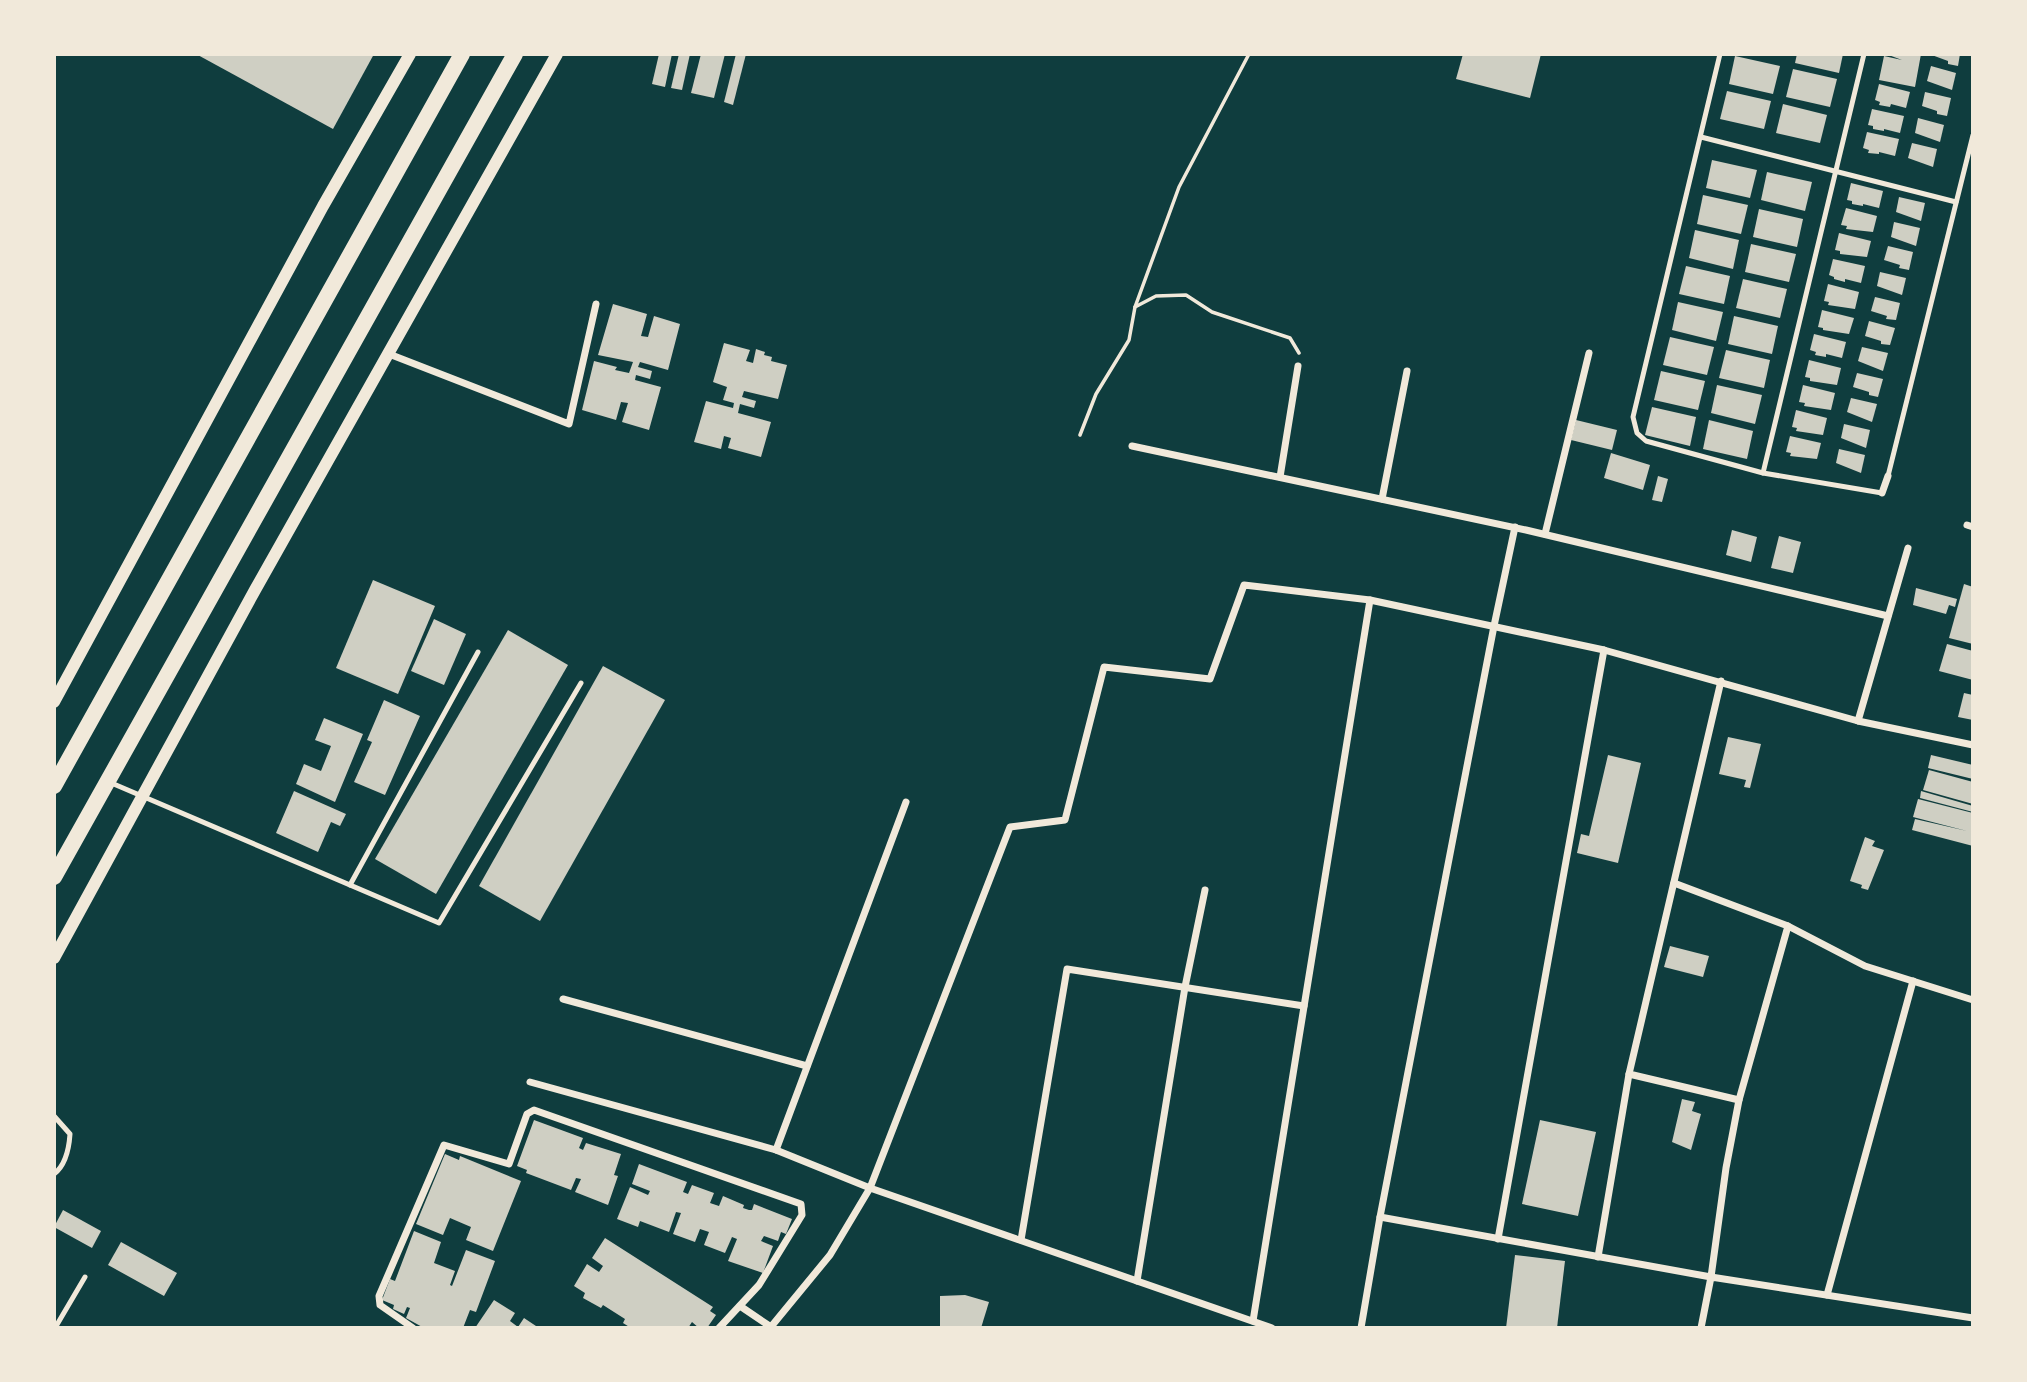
<svg xmlns="http://www.w3.org/2000/svg" width="2027" height="1382" viewBox="0 0 2027 1382" font-family="'Archivo Narrow',sans-serif">
	<style>
		.building { fill: #cfcfc3 }
		.lines { fill: none; stroke-linecap: round; stroke-linejoin: round }
		.path { stroke: #f1e9da; stroke-width: 3.5 }
		.service { stroke: #f1e9da; stroke-width: 5 }
		.minor { stroke: #f1e9da; stroke-width: 7 }
		.tertiary { stroke: #f1e9da; stroke-width: 12 }
		.trunk { stroke: #f1e9da; stroke-width: 16 }
	</style>
	<rect width="100%" height="100%" fill="#0f3d3e"/>
	<!-- building -->
	<g class="building">
		<polygon points="196,54 374,54 333,129"/>
		<polygon points="659,54 672,54 665,87 652,84"/>
		<polygon points="679,54 690,54 682,90 671,88"/>
		<polygon points="701,54 725,54 714,98 691,93"/>
		<polygon points="736,54 746,54 733,105 724,102"/>
		<polygon points="1463,54 1541,54 1530,98 1456,79"/>
		<polygon points="1797,54 1843,54 1839,73 1795,63"/>
		<polygon points="1886,54 1921,54 1915,87 1879,80 1884,56 1902,60"/>
		<polygon points="1929,54 1960,54 1958,66 1948,64 1948,61"/>
		<polygon points="1735,56 1780,66 1773,94 1729,84"/>
		<polygon points="1931,66 1956,73 1952,90 1927,81"/>
		<polygon points="1793,69 1837,79 1830,107 1786,97"/>
		<polygon points="1879,84 1910,92 1906,108 1891,104 1890,107 1879,105 1880,102 1875,100"/>
		<polygon points="1727,91 1771,101 1764,129 1720,119"/>
		<polygon points="1925,92 1951,98 1947,116 1937,114 1937,111 1922,106"/>
		<polygon points="1783,104 1827,115 1820,143 1776,133"/>
		<polygon points="1872,109 1904,116 1900,133 1884,129 1884,131 1873,129 1873,126 1868,125"/>
		<polygon points="1918,118 1944,125 1940,142 1915,133"/>
		<polygon points="1867,132 1899,139 1895,156 1879,152 1879,154 1868,153 1869,150 1863,148"/>
		<polygon points="1912,143 1937,149 1933,167 1908,158"/>
		<polygon points="1712,160 1757,170 1750,198 1706,188"/>
		<polygon points="1767,172 1812,182 1805,211 1761,200"/>
		<polygon points="1851,183 1883,191 1879,208 1863,204 1863,206 1852,204 1852,201 1847,200"/>
		<polygon points="1703,195 1748,205 1741,234 1697,224"/>
		<polygon points="1899,197 1925,203 1921,221 1896,212"/>
		<polygon points="1846,208 1877,216 1873,232 1846,229 1847,226 1841,225"/>
		<polygon points="1759,209 1803,219 1797,247 1753,237"/>
		<polygon points="1894,222 1920,228 1916,246 1891,237"/>
		<polygon points="1695,230 1739,240 1733,269 1689,258"/>
		<polygon points="1839,233 1871,241 1867,257 1840,254 1840,251 1835,250"/>
		<polygon points="1751,244 1796,254 1789,282 1745,272"/>
		<polygon points="1888,246 1913,252 1909,270 1899,268 1900,265 1884,260"/>
		<polygon points="1833,259 1865,266 1861,283 1845,279 1845,282 1834,279 1834,277 1829,275"/>
		<polygon points="1686,266 1730,276 1724,304 1679,294"/>
		<polygon points="1880,272 1906,278 1902,295 1877,286"/>
		<polygon points="1743,279 1787,289 1780,318 1736,308"/>
		<polygon points="1828,284 1859,292 1855,309 1828,305 1829,302 1824,301"/>
		<polygon points="1875,297 1900,303 1896,320 1886,319 1887,316 1871,311"/>
		<polygon points="1678,302 1723,312 1716,341 1672,330"/>
		<polygon points="613,304 647,314 641,336 648,337 654,316 680,324 668,370 640,362 638,367 652,371 650,379 636,375 635,380 661,387 649,430 622,422 628,403 621,402 616,420 582,410 594,361 617,367 615,370 629,373 633,362 598,355"/>
		<polygon points="1822,310 1854,318 1849,334 1823,330 1823,328 1818,327"/>
		<polygon points="1734,316 1778,326 1772,354 1728,344"/>
		<polygon points="1869,321 1895,328 1890,345 1881,344 1881,341 1865,336"/>
		<polygon points="1814,334 1846,342 1842,358 1826,354 1826,357 1815,355 1816,352 1810,350"/>
		<polygon points="1670,337 1714,347 1707,375 1663,365"/>
		<polygon points="724,343 750,350 746,361 753,363 756,349 765,352 764,355 772,357 771,361 787,365 778,399 744,391 742,397 756,401 754,408 740,404 738,413 771,422 761,457 728,448 731,438 724,436 721,449 694,442 706,401 733,408 734,403 723,400 727,387 713,382"/>
		<polygon points="1862,347 1888,353 1883,371 1858,361"/>
		<polygon points="1726,350 1770,360 1764,388 1719,378"/>
		<polygon points="1809,360 1841,368 1837,385 1810,381 1810,378 1805,377"/>
		<polygon points="1661,371 1705,381 1698,410 1654,400"/>
		<polygon points="1857,373 1883,379 1878,397 1869,395 1869,392 1853,387"/>
		<polygon points="1717,385 1762,395 1755,424 1711,413"/>
		<polygon points="1803,385 1835,393 1831,410 1804,406 1805,403 1799,402"/>
		<polygon points="1851,398 1877,404 1872,422 1847,412"/>
		<polygon points="1652,407 1696,417 1690,446 1645,435"/>
		<polygon points="1796,410 1827,418 1823,435 1796,431 1797,428 1792,427"/>
		<polygon points="1576,420 1617,430 1612,450 1571,440"/>
		<polygon points="1709,420 1753,431 1747,459 1703,449"/>
		<polygon points="1844,424 1870,430 1866,448 1841,438"/>
		<polygon points="1790,436 1821,443 1817,459 1790,456 1791,453 1786,452"/>
		<polygon points="1839,449 1865,455 1861,473 1836,463"/>
		<polygon points="1611,453 1650,465 1643,490 1604,478"/>
		<polygon points="1658,476 1668,479 1662,502 1652,500"/>
		<polygon points="1732,530 1757,537 1751,562 1726,555"/>
		<polygon points="1779,536 1801,542 1793,573 1771,568"/>
		<polygon points="373,580 435,606 398,694 336,668"/>
		<polygon points="1964,584 1973,587 1973,644 1949,638"/>
		<polygon points="1916,588 1957,599 1955,607 1949,605 1946,614 1913,605"/>
		<polygon points="434,619 466,634 444,685 411,671"/>
		<polygon points="508,630 568,665 436,894 375,859"/>
		<polygon points="1947,644 1973,651 1973,680 1939,671"/>
		<polygon points="603,666 665,700 540,921 479,886"/>
		<polygon points="1964,693 1973,695 1973,720 1958,717"/>
		<polygon points="384,700 420,716 385,795 354,782 372,742 367,740"/>
		<polygon points="324,718 363,734 335,802 296,784 304,764 321,771 331,746 315,740"/>
		<polygon points="1728,737 1761,744 1750,788 1744,787 1746,780 1719,774"/>
		<polygon points="1608,755 1641,763 1618,863 1577,853 1581,834 1589,836"/>
		<polygon points="1931,755 1973,765 1973,779 1928,768"/>
		<polygon points="1929,770 1973,782 1973,804 1923,790"/>
		<polygon points="294,791 346,814 340,826 331,822 318,852 276,833"/>
		<polygon points="1921,791 1973,806 1973,812 1920,798"/>
		<polygon points="1918,799 1973,813 1973,846 1912,830 1915,819 1967,831 1913,817"/>
		<polygon points="1865,837 1875,841 1872,846 1884,850 1868,890 1861,888 1862,885 1850,881"/>
		<polygon points="1670,946 1709,956 1703,977 1664,967"/>
		<polygon points="1682,1099 1695,1102 1692,1111 1701,1114 1691,1150 1672,1142"/>
		<polygon points="534,1120 583,1138 579,1148 583,1150 586,1143 621,1154 614,1175 618,1176 608,1205 575,1192 581,1179 576,1178 571,1190 526,1173 527,1170 517,1166"/>
		<polygon points="1540,1120 1596,1132 1578,1216 1522,1204"/>
		<polygon points="445,1154 459,1160 460,1156 521,1181 493,1251 466,1240 471,1227 450,1218 443,1235 416,1224"/>
		<polygon points="639,1164 687,1182 683,1192 688,1194 692,1185 714,1193 710,1203 719,1206 723,1196 744,1205 743,1208 749,1210 752,1210 754,1204 792,1219 786,1234 781,1232 778,1241 764,1236 761,1241 773,1246 763,1273 728,1261 737,1239 732,1237 725,1253 704,1245 709,1232 700,1229 695,1242 673,1234 681,1213 676,1212 669,1232 640,1221 638,1227 617,1219 630,1187 648,1195 650,1191 632,1184"/>
		<polygon points="63,1210 101,1231 92,1248 54,1227"/>
		<polygon points="414,1231 441,1242 434,1263 455,1271 450,1285 452,1286 466,1250 495,1261 476,1312 470,1310 463,1328 424,1328 406,1318 410,1308 407,1307 404,1314 393,1309 394,1305 382,1300 390,1279 395,1281"/>
		<polygon points="605,1238 713,1307 710,1311 716,1315 707,1328 699,1328 692,1322 688,1328 631,1328 623,1323 625,1319 603,1305 601,1308 583,1298 585,1293 574,1286 587,1264 599,1272 603,1266 592,1258"/>
		<polygon points="121,1242 177,1273 164,1296 108,1265"/>
		<polygon points="1515,1255 1565,1261 1557,1328 1506,1328"/>
		<polygon points="965,1295 989,1302 981,1328 940,1328 940,1296"/>
		<polygon points="494,1300 515,1313 510,1321 518,1327 524,1318 539,1328 475,1328"/>
	</g>
	<g class="lines">
		<!-- path -->
		<g class="path">
			<polyline points="1135,307 1156,296 1186,295 1212,312 1290,338 1299,353"/>
			<polyline points="1080,435 1096,394 1129,340 1135,307 1179,187 1249,54"/>
		</g>
		<!-- service -->
		<g class="service">
			<polyline points="1720,54 1633,417 1637,433 1646,441 1763,473 1882,493"/>
			<polyline points="1701,137 1956,202"/>
			<polyline points="1763,473 1864,54"/>
			<polyline points="1888,476 1973,135"/>
			<polyline points="109,782 439,923 581,683"/>
			<polyline points="350,885 478,652"/>
			<path d="M54,1116L70,1134C69,1149 66,1165 54,1174"/>
			<polyline points="55,1328 85,1277"/>
		</g>
		<!-- minor -->
		<g class="minor">
			<polyline points="389,354 569,424 596,304"/>
			<polyline points="1132,446 1526,530 1888,616"/>
			<polyline points="1280,477 1298,366"/>
			<polyline points="1882,493 1888,476"/>
			<polyline points="1382,499 1407,371"/>
			<polyline points="1967,525 1973,527"/>
			<polyline points="1545,534 1589,353"/>
			<polyline points="1858,721 1908,548"/>
			<polyline points="1674,883 1788,926 1739,1100"/>
			<polyline points="1788,926 1865,966 1973,1000"/>
			<polyline points="563,999 807,1066"/>
			<polyline points="530,1082 776,1150 870,1188 1272,1328"/>
			<polyline points="776,1150 906,802"/>
			<polyline points="1380,1217 1711,1277 1726,1168 1739,1100 1629,1074 1721,681"/>
			<polyline points="1498,1239 1604,650"/>
			<polyline points="1021,1240 1067,969 1304,1006"/>
			<polyline points="1598,1257 1629,1074"/>
			<polyline points="1137,1281 1185,987 1205,890"/>
			<polyline points="1827,1295 1913,981"/>
			<polyline points="740,1306 771,1327"/>
			<polyline points="1253,1321 1370,600"/>
			<polyline points="413,1328 380,1305 379,1296 444,1145 509,1164 527,1114 534,1110 801,1204 802,1215 759,1285 719,1328"/>
			<polyline points="770,1328 830,1255 870,1188 1010,827 1065,820 1104,667 1210,679 1244,585 1370,600 1604,650 1858,721 1973,745"/>
			<polyline points="1361,1328 1380,1217 1494,626 1515,527"/>
			<polyline points="1701,1328 1711,1277 1973,1318"/>
		</g>
		<!-- tertiary -->
		<g class="tertiary">
			<polyline points="54,702 323,206 410,54"/>
			<polyline points="54,958 255,590 557,54"/>
		</g>
		<!-- trunk -->
		<g class="trunk">
			<polyline points="54,786 462,54"/>
			<polyline points="54,877 515,54"/>
		</g>
	</g>
	<!-- border -->
	<rect width="2027" height="1382" fill="none" stroke="#f1e9da" stroke-width="112"/>
</svg>
